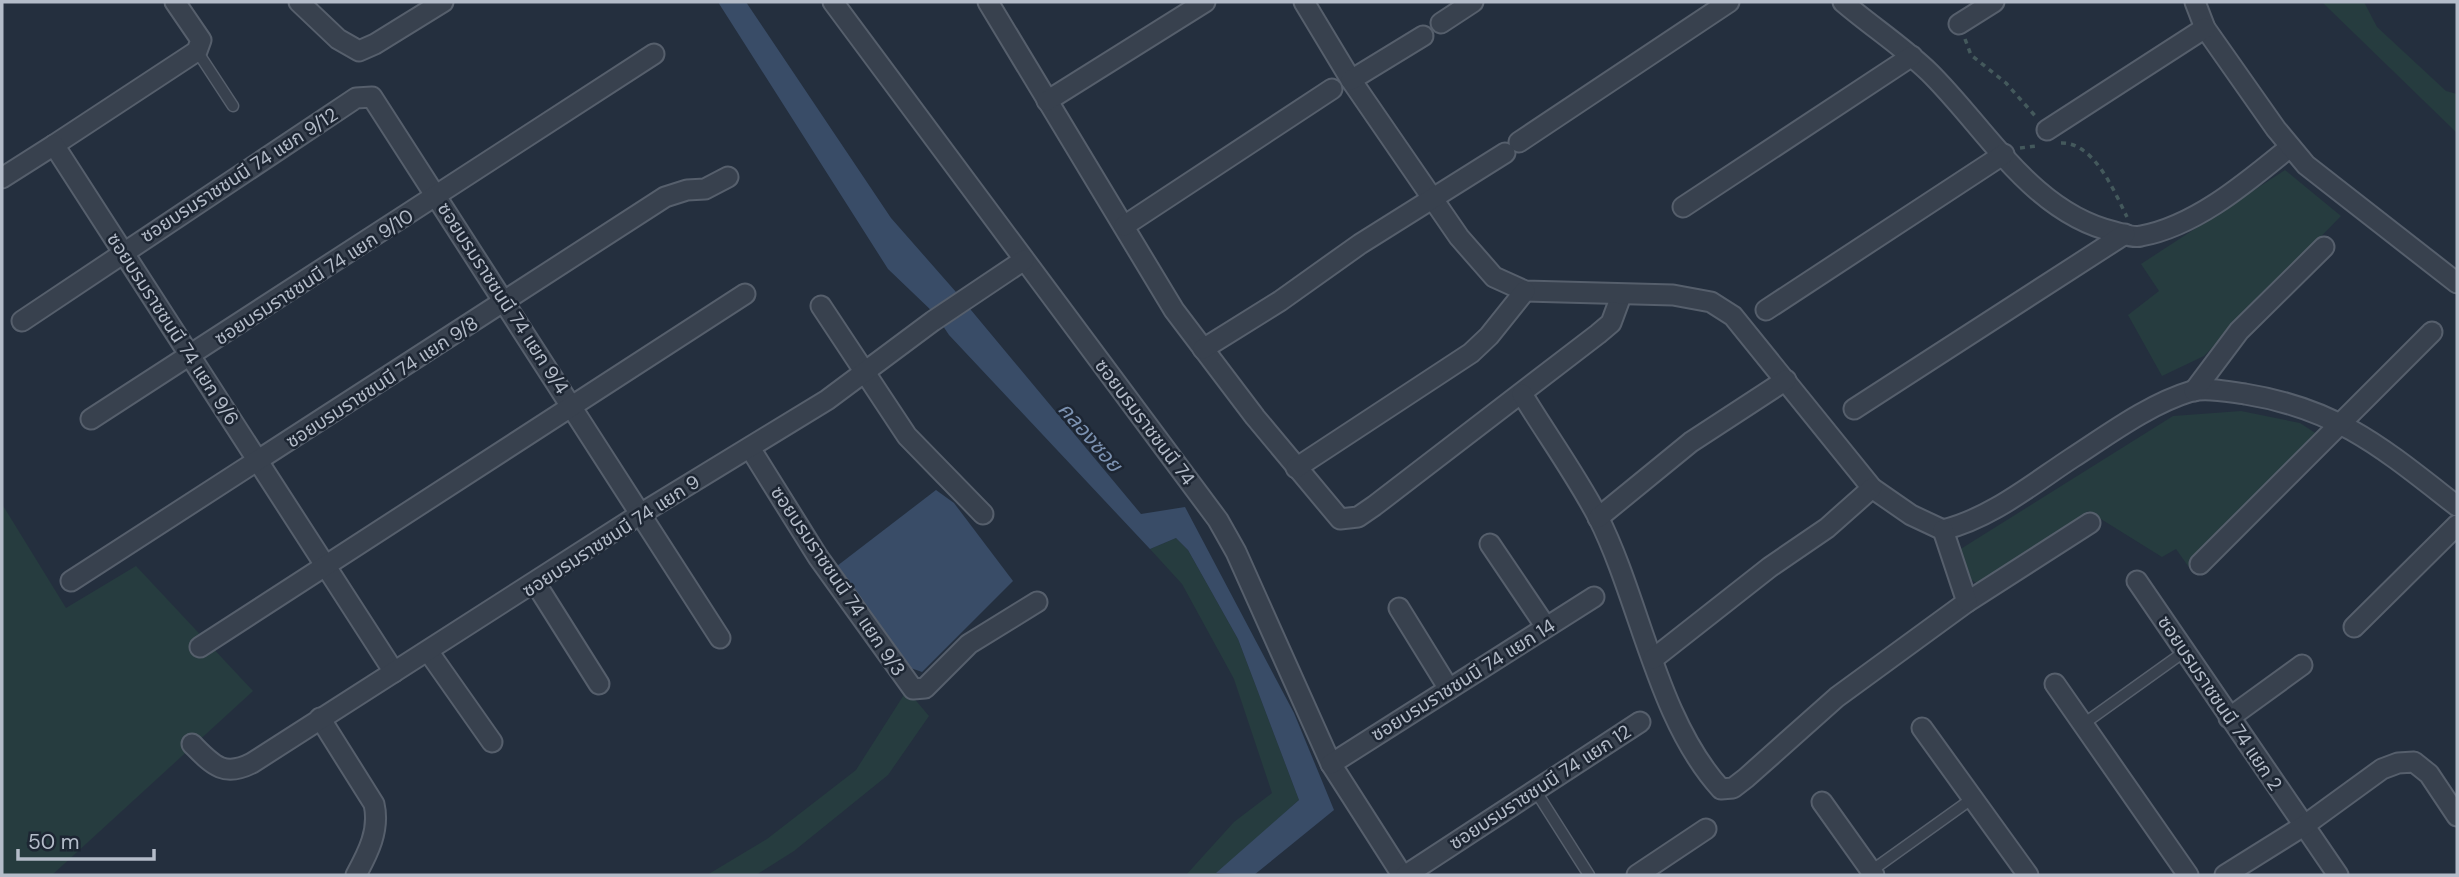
<svg xmlns="http://www.w3.org/2000/svg" width="2459" height="877" viewBox="0 0 2459 877" font-family="'DM Sans','Noto Sans Thai',sans-serif">
	<style>
		.green { fill: #263c3f }
		.water { fill: #394c67 }
		.lines { fill: none; stroke-linecap: round; stroke-linejoin: round }
		.lane-casing { stroke: #565f6c; stroke-width: 13 }
		.street-casing { stroke: #565f6c; stroke-width: 23 }
		.path { stroke: #44595c; stroke-width: 3.5; stroke-dasharray: 5 5; stroke-linecap: butt }
		.lane { stroke: #38414e; stroke-width: 10 }
		.street { stroke: #38414e; stroke-width: 19 }
		.labels { text-anchor: middle; dominant-baseline: central; stroke-width: 5; stroke-linejoin: round; paint-order: stroke }
		.street-label { font-size: 19px; fill: #b4bcc9; stroke: #1d2633 }
		.water-label { font-size: 21px; font-style: italic; fill: #7c92b1; stroke: #1d2633 }
	</style>
	<rect width="100%" height="100%" fill="#242f3e"/>
	<!-- green -->
	<g class="green">
		<polygon points="2322,2 2364,2 2377,27 2446,91 2457,94 2457,133"/>
		<polygon points="2285,170 2341,216 2204,356 2162,376 2128,315 2159,291 2141,264"/>
		<polygon points="2241,411 2300,423 2317,434 2193,573 2176,549 2162,557 2088,511 1980,585 1968,578 1959,550 2173,416"/>
		<polygon points="2,504 66,608 136,566 253,691 52,875 2,875"/>
		<polygon points="1176,538 1188,550 1238,639 1299,800 1216,875 1186,875 1234,822 1272,793 1234,679 1182,584 1150,549"/>
		<polygon points="907,690 929,716 888,775 794,851 756,875 707,875 767,839 856,770"/>
	</g>
	<!-- water -->
	<g class="water">
		<polygon points="718,2 746,2 891,218 956,292 1141,514 1185,507 1294,713 1334,810 1254,875 1216,873 1299,800 1238,639 1188,550 1176,538 1150,549 949,335 935,314 888,269"/>
		<polygon points="936,490 954,503 1013,581 922,672 908,667 837,566"/>
	</g>
	<g class="lines">
		<defs>
			<g id="lane">
				<polyline points="197,51 233,106"/>
				<polyline points="2082,725 2184,652"/>
				<polyline points="1535,790 1589,875"/>
				<polyline points="1871,871 1973,798"/>
			</g>
			<g id="street">
				<polyline points="299,2 338,39 359,51 375,44 443,2"/>
				<polyline points="833,2 1218,520 1236,552 1331,764 1402,875"/>
				<polyline points="988,2 1174,310 1255,417 1340,519 1358,517 1374,506 1598,334 1611,323 1621,296"/>
				<path d="M1304,2L1351,80L1459,237L1494,277L1525,291L1673,295L1711,302L1733,316L1872,488L1911,515L1943,530C1991,518 2031,485 2072,458C2109,434 2149,404 2192,391C2208,387 2229,392 2245,394C2339,409 2385,450 2457,506"/>
				<path d="M1843,2C1871,26 1902,46 1929,72C1986,128 2032,213 2115,232C2123,234 2133,238 2141,236C2196,226 2247,182 2290,147"/>
				<polyline points="2195,2 2205,28 2276,129 2306,165 2457,283"/>
				<polyline points="1441,23 1473,2"/>
				<polyline points="1959,24 1994,2"/>
				<polyline points="1351,80 1423,36"/>
				<polyline points="1047,101 1205,2"/>
				<polyline points="2047,130 2205,28"/>
				<polyline points="1519,142 1729,2"/>
				<polyline points="54,145 197,51 201,40 175,2"/>
				<polyline points="2,178 54,145 394,672"/>
				<polyline points="1683,207 1912,56"/>
				<polyline points="1124,226 1332,89"/>
				<polyline points="821,306 907,436 983,514"/>
				<polyline points="1766,310 2004,154"/>
				<polyline points="22,321 356,98 372,97 720,638"/>
				<polyline points="1203,349 1280,301 1360,244 1505,153"/>
				<polyline points="2194,391 2239,331 2324,247"/>
				<path d="M1522,394C1547,435 1576,475 1598,517C1640,600 1657,719 1721,789L1733,788L1746,778L1837,697L1967,602L2090,523"/>
				<polyline points="1854,409 2125,234"/>
				<polyline points="91,419 654,54"/>
				<polyline points="750,448 818,557 913,689 925,688 969,644 1037,602"/>
				<polyline points="1296,468 1471,353 1489,336 1525,291"/>
				<polyline points="1598,518 1691,442 1786,380"/>
				<polyline points="1943,530 1967,602"/>
				<polyline points="1490,544 1546,627"/>
				<polyline points="2200,564 2432,332"/>
				<polyline points="71,581 665,197 687,190 705,189 728,177"/>
				<polyline points="2137,581 2338,875"/>
				<polyline points="536,584 599,684"/>
				<polyline points="1399,608 1449,689"/>
				<polyline points="2354,627 2457,525"/>
				<polyline points="200,647 745,294"/>
				<polyline points="428,651 492,742"/>
				<polyline points="1653,659 1770,567 1827,528 1872,488"/>
				<polyline points="2055,684 2188,875"/>
				<path d="M320,718L374,804C380,830 368,853 356,875"/>
				<polyline points="2229,718 2302,665"/>
				<polyline points="1922,728 2028,875"/>
				<path d="M192,744C212,764 223,778 252,763L642,513L827,400L933,321L1024,260"/>
				<polyline points="1331,764 1594,597"/>
				<polyline points="1822,802 1874,875"/>
				<polyline points="1406,875 1640,722"/>
				<polyline points="1637,875 1706,829"/>
				<polyline points="2225,875 2305,825 2382,769 2398,763 2414,762 2429,774 2457,816"/>
			</g>
		</defs>
		<!-- lane casing -->
		<use href="#lane" class="lane-casing"/>
		<!-- street casing -->
		<use href="#street" class="street-casing"/>
		<!-- path -->
		<g class="path">
			<polyline points="1965,39 1971,55 2006,83 2037,118"/>
			<path d="M2061,143C2094,142 2114,191 2127,217"/>
			<polyline points="2020,148 2036,146"/>
		</g>
		<!-- lane -->
		<use href="#lane" class="lane"/>
		<!-- street -->
		<use href="#street" class="street"/>
	</g>
	<g class="labels">
		<!-- street labels -->
		<g class="street-label">
			<text transform="translate(239 175) rotate(-33)">ซอยบรมราชชนนี 74 แยก 9/12</text>
			<text transform="translate(314 277) rotate(-33)">ซอยบรมราชชนนี 74 แยก 9/10</text>
			<text transform="translate(503 298) rotate(57)">ซอยบรมราชชนนี 74 แยก 9/4</text>
			<text transform="translate(173 329) rotate(57)">ซอยบรมราชชนนี 74 แยก 9/6</text>
			<text transform="translate(382 382) rotate(-33)">ซอยบรมราชชนนี 74 แยก 9/8</text>
			<text transform="translate(1145 422) rotate(53)">ซอยบรมราชชนนี 74</text>
			<text transform="translate(611 536) rotate(-33)">ซอยบรมราชชนนี 74 แยก 9</text>
			<text transform="translate(838 581) rotate(56)">ซอยบรมราชชนนี 74 แยก 9/3</text>
			<text transform="translate(1463 680) rotate(-32)">ซอยบรมราชชนนี 74 แยก 14</text>
			<text transform="translate(2220 703) rotate(56)">ซอยบรมราชชนนี 74 แยก 2</text>
			<text transform="translate(1540 787) rotate(-33)">ซอยบรมราชชนนี 74 แยก 12</text>
		</g>
		<!-- water labels -->
		<g class="water-label">
			<text transform="translate(1090 437) rotate(49)">คลองซอย</text>
		</g>
	</g>
	<!-- border -->
	<rect width="2459" height="877" fill="none" stroke="#b4bcc9" stroke-width="7"/>
	<!-- scale -->
	<path d="M18 849v10h136v-10" fill="none" stroke="#b4bcc9" stroke-width="3.5"/>
	<text x="28" y="849" font-size="21" fill="#b4bcc9" stroke="#1d2633" stroke-width="5" paint-order="stroke">50 m</text>
</svg>
